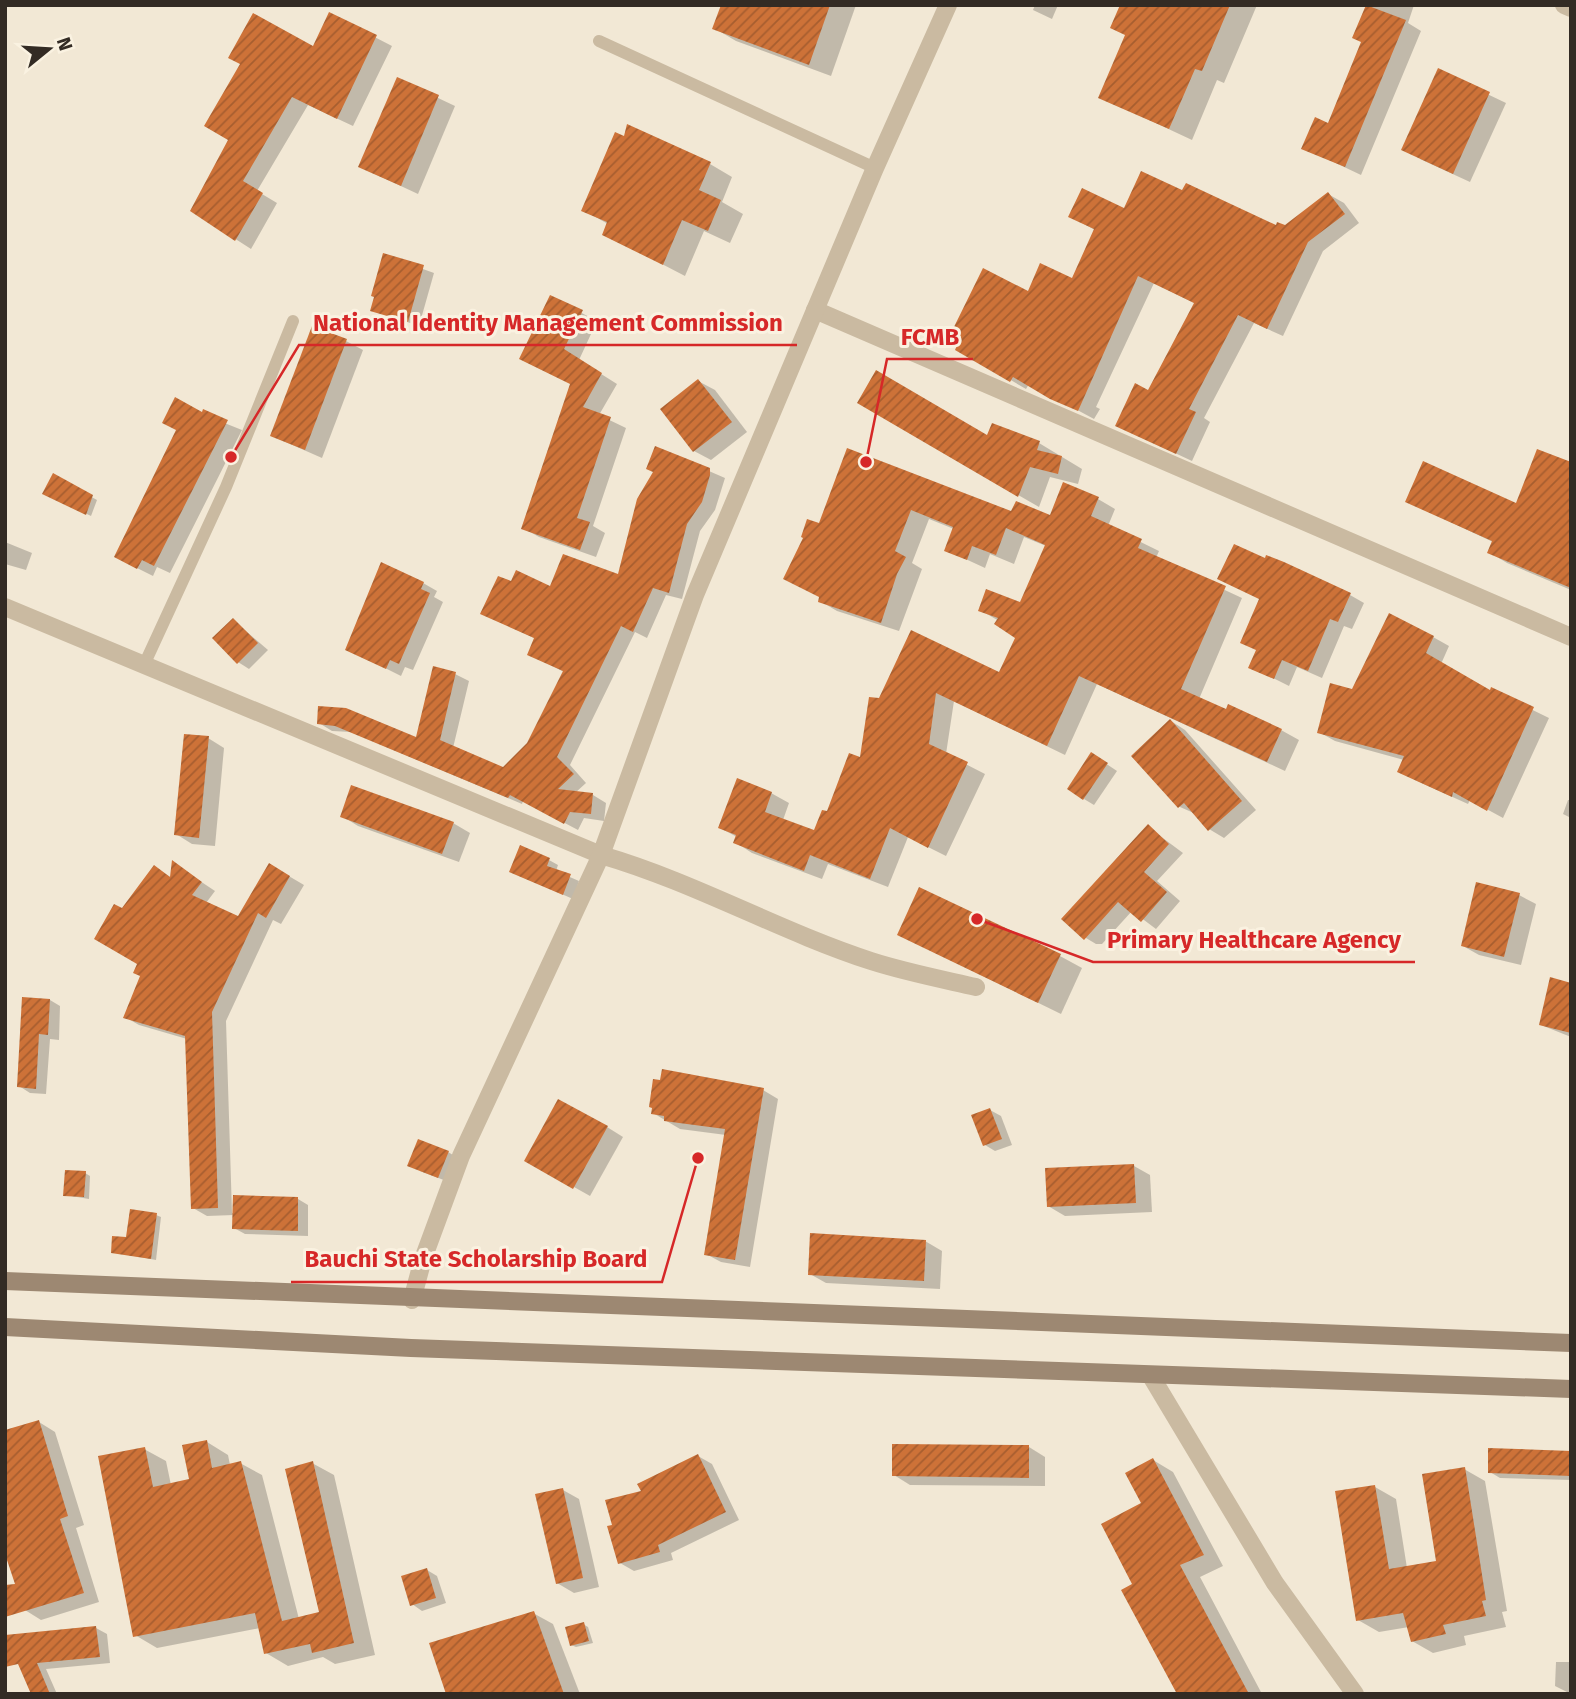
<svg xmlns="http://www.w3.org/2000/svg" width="1576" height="1699" viewBox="0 0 1576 1699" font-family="'Fira Sans',sans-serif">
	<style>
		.shadow { fill: #0003 }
		.building { fill: url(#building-hatch) }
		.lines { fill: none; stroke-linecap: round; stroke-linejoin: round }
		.lane { stroke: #cabaa1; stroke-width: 12 }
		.street { stroke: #cabaa1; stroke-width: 18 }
		.secondary { stroke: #9d8872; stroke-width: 18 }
		.leader { fill: none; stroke: #d62828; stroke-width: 2.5 }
		.callout-dot { fill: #d62828; stroke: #faf2e1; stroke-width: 2.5 }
		.callout-label { font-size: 24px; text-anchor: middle; font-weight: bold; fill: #d62828; stroke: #faf2e1; stroke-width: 6; stroke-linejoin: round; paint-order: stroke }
	</style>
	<defs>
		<pattern id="building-hatch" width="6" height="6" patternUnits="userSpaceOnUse" patternTransform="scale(1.75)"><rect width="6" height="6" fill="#cd7238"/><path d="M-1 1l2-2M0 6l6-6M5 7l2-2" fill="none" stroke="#a75e2f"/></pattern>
	</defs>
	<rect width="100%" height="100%" fill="#f2e8d5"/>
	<!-- shadow -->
	<g class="shadow">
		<polygon points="723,5 856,5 831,76 736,41 714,28"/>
		<polygon points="1035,5 1058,5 1052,19 1033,10"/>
		<polygon points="1122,5 1257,5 1224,83 1217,80 1192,140 1100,97 1127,36"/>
		<polygon points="1367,5 1414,5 1408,23 1421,31 1361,175 1304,148 1329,125 1363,42"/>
		<polygon points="330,14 392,46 353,126 308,105 257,191 277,203 251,249 192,211 314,49"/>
		<polygon points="1439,71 1506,103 1470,182 1420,159"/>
		<polygon points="398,79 455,106 418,194 360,167"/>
		<polygon points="710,164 732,177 722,202 743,214 730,243 704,231 685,276 604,234 608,224 583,210"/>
		<polygon points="1183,192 1277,228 1285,227 1328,194 1344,203 1359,223 1323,251 1283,336 1254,323 1204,418 1210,422 1192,461 1117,426 1149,392 1196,304 1154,283 1096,407 1100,409 1094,419 1029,384 1026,389 957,349 1028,293 1073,280 1095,230 1071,217 1125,210"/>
		<polygon points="384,255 434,273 419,326 372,310"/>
		<polygon points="551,297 597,321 579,360 617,384 599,415 626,428 593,526 605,533 596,557 539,537 523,528 572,385"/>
		<polygon points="346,341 363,350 322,458 272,436"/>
		<polygon points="698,381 715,390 747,432 711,460 694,451"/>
		<polygon points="859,403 988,438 1039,443 1082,469 1078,484 1050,477 1039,507"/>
		<polygon points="202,414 242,430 170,573 157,567 153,576 131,565"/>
		<polygon points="656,448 725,478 715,510 700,531 682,599 666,595 647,638 635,632 570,765 586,783 575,793 593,795 606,803 604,821 584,818 578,830 523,801 522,804 351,732 332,731 319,723 320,707 417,739 455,674 469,681 453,748 503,769 529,744 564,672 529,654 536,639 483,614 512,584 551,589 619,576 655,472"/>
		<polygon points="848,450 1012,513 1051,517 1098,499 1115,509 1108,526 1159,551 1156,558 1242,598 1199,699 1281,730 1299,740 1285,771 1097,684 1065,755 954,701 946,754 985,774 946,856 908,837 888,887 828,864 822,879 752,853 735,842 737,837 720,828 771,793 789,803 783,820 815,832 862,759 880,700 1000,674 1017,638 999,621 980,610 1021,605 1046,546 1024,537 1014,564 990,554 985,568 946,550 954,529 929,519 912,563 922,569 899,631 837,611 820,601 820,526"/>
		<polygon points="1571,464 1571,590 1507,563 1489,552 1493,542 1408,502 1517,505"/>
		<polygon points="53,476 97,500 91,516 44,493"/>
		<polygon points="5,542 32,553 26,570 5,564"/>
		<polygon points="423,583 437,591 434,597 443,602 413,670 405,667 401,676 347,649"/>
		<polygon points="1350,595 1364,603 1352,629 1344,626 1322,678 1297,667 1289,686 1251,667 1258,651 1261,599"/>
		<polygon points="233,620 268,650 249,669 238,662"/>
		<polygon points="1433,637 1449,646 1441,664 1491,692 1492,690 1549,718 1503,818 1470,800 1468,804 1415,780 1404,760 1335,741 1319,732 1353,691"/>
		<polygon points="1171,721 1185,730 1256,810 1224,838 1209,829 1196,814 1180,807 1133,756"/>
		<polygon points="208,738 224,748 215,846 192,844 176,834"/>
		<polygon points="1102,761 1117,771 1094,805 1084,799"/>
		<polygon points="1568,800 1571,800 1571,818 1563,814"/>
		<polygon points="342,816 453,823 470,833 459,862 358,826"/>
		<polygon points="1148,827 1183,853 1157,881 1180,901 1156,929 1132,911 1102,944 1096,944 1081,935"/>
		<polygon points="549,860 558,865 556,871 579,881 573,899 511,872"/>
		<polygon points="173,863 215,891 206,903 238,918 270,865 304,885 281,924 273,920 226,1021 232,1213 298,1199 308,1205 308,1236 245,1234 234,1228 234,1215 207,1216 193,1208 187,1039 139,1025 125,1017 142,976 123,911 154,867 172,878"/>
		<polygon points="1519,895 1536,904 1521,965 1479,955 1463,946"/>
		<polygon points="899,935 1060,956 1082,968 1061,1014"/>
		<polygon points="1571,984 1571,1037 1541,1025"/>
		<polygon points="50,1000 60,1006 59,1040 50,1039 46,1094 30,1093 19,1086"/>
		<polygon points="763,1090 778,1099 750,1267 721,1262 706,1254 726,1135 680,1129 653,1113"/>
		<polygon points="990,1110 1001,1116 1012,1145 995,1151 985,1145"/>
		<polygon points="607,1127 623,1137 590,1196 526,1160"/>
		<polygon points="448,1152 458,1158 449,1182 420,1171"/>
		<polygon points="1134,1166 1150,1175 1152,1212 1065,1216 1048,1206"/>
		<polygon points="85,1173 90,1176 89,1199 65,1195"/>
		<polygon points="156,1215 161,1217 156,1260 112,1252"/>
		<polygon points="925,1241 942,1251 940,1289 826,1283 810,1274"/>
		<polygon points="39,1422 55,1432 84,1525 76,1528 99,1602 41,1620 25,1610"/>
		<polygon points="207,1442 228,1455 230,1465 240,1463 262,1475 299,1619 321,1613 312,1463 334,1475 375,1655 335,1664 323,1657 288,1666 266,1653 260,1628 157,1648 135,1635 144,1449 166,1461 171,1485 191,1481"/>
		<polygon points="1029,1447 1045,1457 1045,1486 910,1485 894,1475"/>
		<polygon points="1571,1452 1571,1480 1500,1478 1490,1472"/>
		<polygon points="698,1456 712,1464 739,1520 671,1553 673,1560 634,1571 620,1563 614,1526 643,1492"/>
		<polygon points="1153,1460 1173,1472 1223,1566 1200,1577 1262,1694 1179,1694 1134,1585 1143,1503"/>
		<polygon points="1464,1469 1485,1481 1507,1611 1502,1612 1506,1627 1464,1636 1466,1645 1433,1653 1412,1641 1409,1627 1379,1632 1358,1620 1375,1487 1396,1499 1407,1568 1438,1563"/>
		<polygon points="563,1490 579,1499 599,1587 574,1593 557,1583"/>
		<polygon points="427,1570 437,1576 446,1603 422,1611 412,1604"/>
		<polygon points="533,1613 553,1624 580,1694 448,1694"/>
		<polygon points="583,1624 588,1627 593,1643 576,1647 571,1645"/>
		<polygon points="96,1628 107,1634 110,1663 46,1669 57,1694 32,1694 25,1648"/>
		<polygon points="1556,1662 1571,1662 1571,1694 1555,1686"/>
	</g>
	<!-- building -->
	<g class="building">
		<polygon points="721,5 830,5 809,65 712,29"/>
		<polygon points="1120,5 1230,5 1202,71 1195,69 1169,129 1098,98 1125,35 1110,28"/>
		<polygon points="1366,5 1406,20 1345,167 1301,149 1315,117 1328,123 1361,42 1352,38"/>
		<polygon points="329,12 377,35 337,119 292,97 243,181 263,193 235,241 190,211 228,140 204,126 240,64 228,58 253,13 313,46"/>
		<polygon points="1438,68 1490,92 1453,174 1401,150"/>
		<polygon points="397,77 439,95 401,186 358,167"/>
		<polygon points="627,124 711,162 699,190 721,200 708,231 682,220 663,265 602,235 607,222 581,211 615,132 624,136"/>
		<polygon points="1141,171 1182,190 1186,183 1276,225 1277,222 1285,225 1328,192 1345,214 1308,242 1267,329 1238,315 1189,409 1196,412 1176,454 1115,426 1135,383 1148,390 1194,303 1138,276 1078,411 1050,399 1013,377 1010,382 955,350 961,336 952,331 983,268 1028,291 1040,263 1072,278 1094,229 1068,217 1082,188 1124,208"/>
		<polygon points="383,253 424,265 408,322 370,311 374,297 371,296"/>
		<polygon points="550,295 583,310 564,349 602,373 583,407 611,417 577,518 590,522 580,550 521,529 570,384 519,359"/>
		<polygon points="312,326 347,339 305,450 270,436"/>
		<polygon points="876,370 987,435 992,423 1040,441 1037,450 1062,456 1058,474 1030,467 1018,497 857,403"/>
		<polygon points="698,379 732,422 693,452 660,409"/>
		<polygon points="175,397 202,412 203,409 228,420 154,566 142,560 137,569 114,557 176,430 162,423"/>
		<polygon points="655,446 710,468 710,475 702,502 687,524 669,593 653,588 633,632 621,626 557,757 574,774 558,789 593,793 591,814 570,812 564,824 510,795 508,798 335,726 317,724 318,706 346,708 416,737 433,666 456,672 440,740 503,767 527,743 563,671 527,655 534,638 480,614 498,576 511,581 516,570 550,586 563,554 618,574 637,499 653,472 646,469"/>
		<polygon points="847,448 1011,511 1016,501 1050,515 1063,482 1099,497 1091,516 1142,539 1138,548 1226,586 1181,689 1226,709 1228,704 1282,729 1267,762 1079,676 1047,746 936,693 929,744 968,762 928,848 890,828 870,879 810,855 804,871 733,843 736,835 718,828 737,778 772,792 765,812 814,830 822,810 827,811 849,753 860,757 869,697 879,698 911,630 999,672 1015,638 994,624 998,618 978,611 986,589 1020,602 1045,545 1006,528 996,555 972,546 967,560 944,551 953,527 911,510 895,551 906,557 897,574 881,623 818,602 819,597 783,579 803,538 801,537 807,519 819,523"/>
		<polygon points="1537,449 1571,462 1571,588 1487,553 1492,541 1405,502 1423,461 1516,503"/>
		<polygon points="53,473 93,495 86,515 42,494"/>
		<polygon points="1234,544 1265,558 1266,555 1284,562 1351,593 1338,622 1330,619 1308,671 1282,660 1274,679 1248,668 1256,650 1240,643 1259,599 1217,579"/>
		<polygon points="381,562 424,582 421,589 430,593 399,664 390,660 386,669 345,650"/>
		<polygon points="1389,613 1434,636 1426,653 1490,690 1491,687 1534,707 1487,811 1453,792 1452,797 1397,772 1404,756 1317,733 1330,683 1352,689"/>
		<polygon points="233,618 258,643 237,664 212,638"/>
		<polygon points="1170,719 1242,801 1208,831 1184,803 1178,808 1131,756"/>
		<polygon points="184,734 209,736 199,838 174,835"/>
		<polygon points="1091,752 1108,763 1083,800 1067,789"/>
		<polygon points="351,785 454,822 442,854 340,817"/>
		<polygon points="1148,824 1169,844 1144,872 1167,892 1141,922 1118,902 1084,940 1061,919"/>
		<polygon points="520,845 550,858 547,866 571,874 563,895 509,872"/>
		<polygon points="172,860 202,882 192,895 238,916 269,863 290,876 266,918 258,913 212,1012 218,1208 191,1209 185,1036 123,1018 140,976 133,973 137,964 94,939 114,904 122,908 154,865 170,877"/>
		<polygon points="1476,882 1520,893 1504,957 1461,946"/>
		<polygon points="919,887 1061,954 1038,1003 897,935"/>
		<polygon points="1550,977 1571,983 1571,1033 1539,1025"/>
		<polygon points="22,997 50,999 48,1035 39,1034 36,1089 17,1087"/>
		<polygon points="662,1069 764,1088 735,1260 704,1255 725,1129 664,1121 664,1116 651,1114 652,1108 649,1107 653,1079 660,1080"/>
		<polygon points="558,1099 608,1126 573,1189 524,1161"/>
		<polygon points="990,1108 1002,1139 983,1146 971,1115"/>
		<polygon points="418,1139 449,1151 438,1178 407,1166"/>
		<polygon points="1134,1164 1136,1203 1047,1207 1045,1168"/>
		<polygon points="65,1170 86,1171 84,1197 63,1196"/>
		<polygon points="233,1195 298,1197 298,1231 232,1229"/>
		<polygon points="130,1209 157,1213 151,1259 111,1253 112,1236 126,1237"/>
		<polygon points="810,1233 926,1240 924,1281 808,1275"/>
		<polygon points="39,1420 68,1516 60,1519 84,1593 5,1617 5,1585 15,1584 5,1554 5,1430"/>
		<polygon points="207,1440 212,1468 241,1461 282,1621 319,1612 285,1469 313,1461 354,1643 312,1653 310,1644 264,1654 255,1613 133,1637 98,1456 145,1447 153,1487 189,1479 182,1445"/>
		<polygon points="892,1444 1029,1445 1029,1478 892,1476"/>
		<polygon points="1488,1448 1571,1451 1571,1476 1488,1473"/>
		<polygon points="698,1454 726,1512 658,1545 660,1552 618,1564 607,1526 612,1525 605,1500 641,1491 637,1484"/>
		<polygon points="1153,1458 1204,1555 1180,1565 1249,1694 1177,1694 1121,1590 1132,1584 1101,1524 1141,1503 1125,1473"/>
		<polygon points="1465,1467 1486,1600 1482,1601 1486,1616 1443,1625 1446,1634 1411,1642 1403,1613 1356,1621 1335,1491 1375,1485 1389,1569 1436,1561 1422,1474"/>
		<polygon points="563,1488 583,1578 556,1584 535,1494"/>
		<polygon points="427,1568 436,1598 410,1606 401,1576"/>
		<polygon points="534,1611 564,1694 446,1694 429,1643"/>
		<polygon points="584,1622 589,1641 570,1646 565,1627"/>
		<polygon points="96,1626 100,1657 37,1663 50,1694 31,1694 18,1664 5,1667 5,1635"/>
	</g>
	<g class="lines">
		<!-- lane -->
		<g class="lane">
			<polyline points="599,41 875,168"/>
			<polyline points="144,665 226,487 293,321"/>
		</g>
		<!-- street -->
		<g class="street">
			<polyline points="1564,5 1571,8"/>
			<polyline points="815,310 1571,637"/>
			<path d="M5,607L601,855C694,882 779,931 871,961C905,972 941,979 976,987"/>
			<polyline points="412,1300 423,1259 461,1156 601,855 695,595 875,168 948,5"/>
			<polyline points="1151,1376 1275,1583 1355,1694"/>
		</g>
		<!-- secondary -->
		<g class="secondary">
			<path d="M5,1281C527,1305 1049,1319 1571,1343"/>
			<polyline points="5,1327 411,1348 1571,1389"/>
		</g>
	</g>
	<!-- callouts -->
	<path class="leader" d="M231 457L299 345H797M866 462L887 359H973M977 919L1093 962H1415M698 1158L662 1282H291"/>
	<g class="callout-dot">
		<circle cx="231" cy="457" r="7"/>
		<circle cx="866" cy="462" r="7"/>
		<circle cx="977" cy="919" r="7"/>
		<circle cx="698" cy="1158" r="7"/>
	</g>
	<g class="callout-label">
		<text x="548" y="331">National Identity Management Commission</text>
		<text x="930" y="345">FCMB</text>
		<text x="1254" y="948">Primary Healthcare Agency</text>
		<text x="476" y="1267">Bauchi State Scholarship Board</text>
	</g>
	<!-- border -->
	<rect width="1576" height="1699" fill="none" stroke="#332b24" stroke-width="14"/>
	<!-- north arrow -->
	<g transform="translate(49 49) rotate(72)" stroke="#faf2e1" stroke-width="5" paint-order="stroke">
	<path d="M0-5L12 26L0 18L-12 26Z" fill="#332b24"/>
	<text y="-10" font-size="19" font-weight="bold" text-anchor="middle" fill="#332b24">N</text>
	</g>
</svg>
